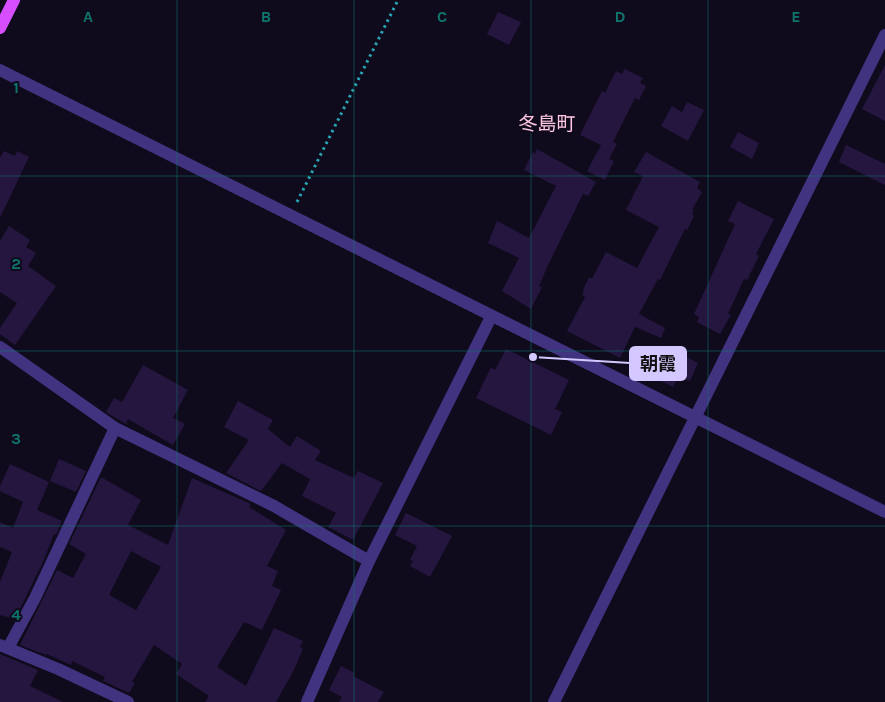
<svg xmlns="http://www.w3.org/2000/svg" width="885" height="702" viewBox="0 0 885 702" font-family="Karla,'Noto Sans JP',sans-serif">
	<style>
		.building { fill: #24163f; fill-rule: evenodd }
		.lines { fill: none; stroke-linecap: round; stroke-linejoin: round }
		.path { stroke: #26a7b3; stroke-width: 3; stroke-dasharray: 2.5 4; stroke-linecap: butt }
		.minor { stroke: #41337f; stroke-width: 12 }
		.major { stroke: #d74eff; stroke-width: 12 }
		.grid { fill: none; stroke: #0f766e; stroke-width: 1; stroke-opacity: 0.55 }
		.labels { text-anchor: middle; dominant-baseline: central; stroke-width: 4; stroke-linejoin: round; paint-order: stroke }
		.quarter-label { font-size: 19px; fill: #ffc9e3; stroke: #100a1d }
		.grid-label { font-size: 16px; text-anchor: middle; font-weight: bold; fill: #0f766e; stroke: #100a1d; stroke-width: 4; stroke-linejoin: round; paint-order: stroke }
		.leader { fill: none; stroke: #d5c7ff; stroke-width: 2 }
		.callout-dot { fill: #d5c7ff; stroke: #100a1d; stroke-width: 2 }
		.callout { fill: #d5c7ff; stroke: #d5c7ff; stroke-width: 2 }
		.callout-label { font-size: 18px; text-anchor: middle; font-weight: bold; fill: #111 }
	</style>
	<rect width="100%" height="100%" fill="#100a1d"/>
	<!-- building -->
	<g class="building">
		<polygon points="498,12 521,22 509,45 487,34"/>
		<polygon points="885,65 885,121 862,109"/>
		<polygon points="625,69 643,78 640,83 646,86 639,100 635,98 613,142 617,144 609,159 614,161 605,180 587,171 601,145 580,135 602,91 605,93 616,71 622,74"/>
		<polygon points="687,102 704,110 688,141 661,126 672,106 682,112"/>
		<polygon points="738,132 759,143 752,159 730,147"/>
		<polygon points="846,145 885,164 885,185 839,162"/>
		<polygon points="537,149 596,182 588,196 583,194 549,263 539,286 542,287 531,309 502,291 519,258 488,243 497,221 529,238 556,186 524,170 533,152 535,154"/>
		<polygon points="4,151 15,156 17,151 29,157 0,218 0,158"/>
		<polygon points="646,152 700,182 697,188 702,192 692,210 694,210 692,215 694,216 687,230 685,229 660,280 658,279 639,314 665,328 661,338 635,327 620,358 567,331 585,297 582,295 584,291 583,290 589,277 592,279 606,252 637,268 659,227 626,210 643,176 634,172"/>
		<polygon points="738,201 774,219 756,254 759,256 747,280 744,279 728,314 731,315 720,334 697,322 699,317 694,314 735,224 728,221"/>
		<polygon points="9,226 30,240 26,247 36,253 28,266 56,286 15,345 0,334 0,328 17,303 0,292 0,241"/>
		<polygon points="668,347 698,363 690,381 678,378 673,387 657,379 663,367 659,365"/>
		<polygon points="506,349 569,380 555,409 562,412 551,435 476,398 491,367 495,370"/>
		<polygon points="143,365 188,390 173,418 185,424 173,445 128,419 126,424 106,412 114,398 122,402"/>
		<polygon points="238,401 273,420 268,429 290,447 297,436 321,451 315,460 354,478 358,471 383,483 353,540 328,527 336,513 302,496 310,479 282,463 261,491 226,473 249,440 224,427"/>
		<polygon points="59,459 86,471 76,492 50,481"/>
		<polygon points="10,464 49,482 37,510 62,521 56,535 54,534 43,562 15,619 0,615 0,582 12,552 0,547 0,522 13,528 23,502 0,491 0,486"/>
		<path d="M101,477L141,500L128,525L168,545L192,478L251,504L249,507L286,530L267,566L278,571L272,586L281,590L262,630L244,622L217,667L246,686L274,628L303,641L300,647L303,649L294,670L276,702H205L209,696L176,674L182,664L154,645L132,682L135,683L129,693L103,681L105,677L72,661L71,665L47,654L46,655L20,645L57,570L73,578L86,554L69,544ZM131,551L161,567L136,610L109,595Z"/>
		<polygon points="406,513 452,536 430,577 410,566 413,561 410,560 417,546 395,535"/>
		<polygon points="0,654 38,670 30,686 63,702 0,702"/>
		<polygon points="341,666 355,673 353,676 384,692 378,702 339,702 342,697 329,690"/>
	</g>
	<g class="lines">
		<!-- path -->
		<polyline class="path" points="297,202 398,0"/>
		<!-- minor -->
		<g class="minor">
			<polyline points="0,70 885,512"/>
			<polyline points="0,347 115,428 274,506 369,561"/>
			<polyline points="0,645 58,669 128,702"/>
			<polyline points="8,648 35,598 115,428"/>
			<polyline points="307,702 369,561 491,317"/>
			<polyline points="554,702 885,35"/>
		</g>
		<!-- major -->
		<polyline class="major" points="0,28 14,0"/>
	</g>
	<!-- grid -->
	<path class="grid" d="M177,0V702M354,0V702M531,0V702M708,0V702M0,176H885M0,351H885M0,526H885"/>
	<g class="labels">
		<!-- quarter labels -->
		<g class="quarter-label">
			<text x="547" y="124">冬島町</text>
		</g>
	</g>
	<g class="grid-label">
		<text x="88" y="22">A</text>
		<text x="266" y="22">B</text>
		<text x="442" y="22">C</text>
		<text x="620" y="22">D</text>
		<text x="796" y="22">E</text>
		<text x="16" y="93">1</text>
		<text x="16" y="269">2</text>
		<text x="16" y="444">3</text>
		<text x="16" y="620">4</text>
	</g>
	<!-- callouts -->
	<path class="leader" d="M533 357L630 363"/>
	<circle class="callout-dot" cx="533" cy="357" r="5"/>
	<rect class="callout" x="630" y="347" width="56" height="33" rx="5"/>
	<g class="callout-label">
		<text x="658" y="370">朝霞</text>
	</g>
</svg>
